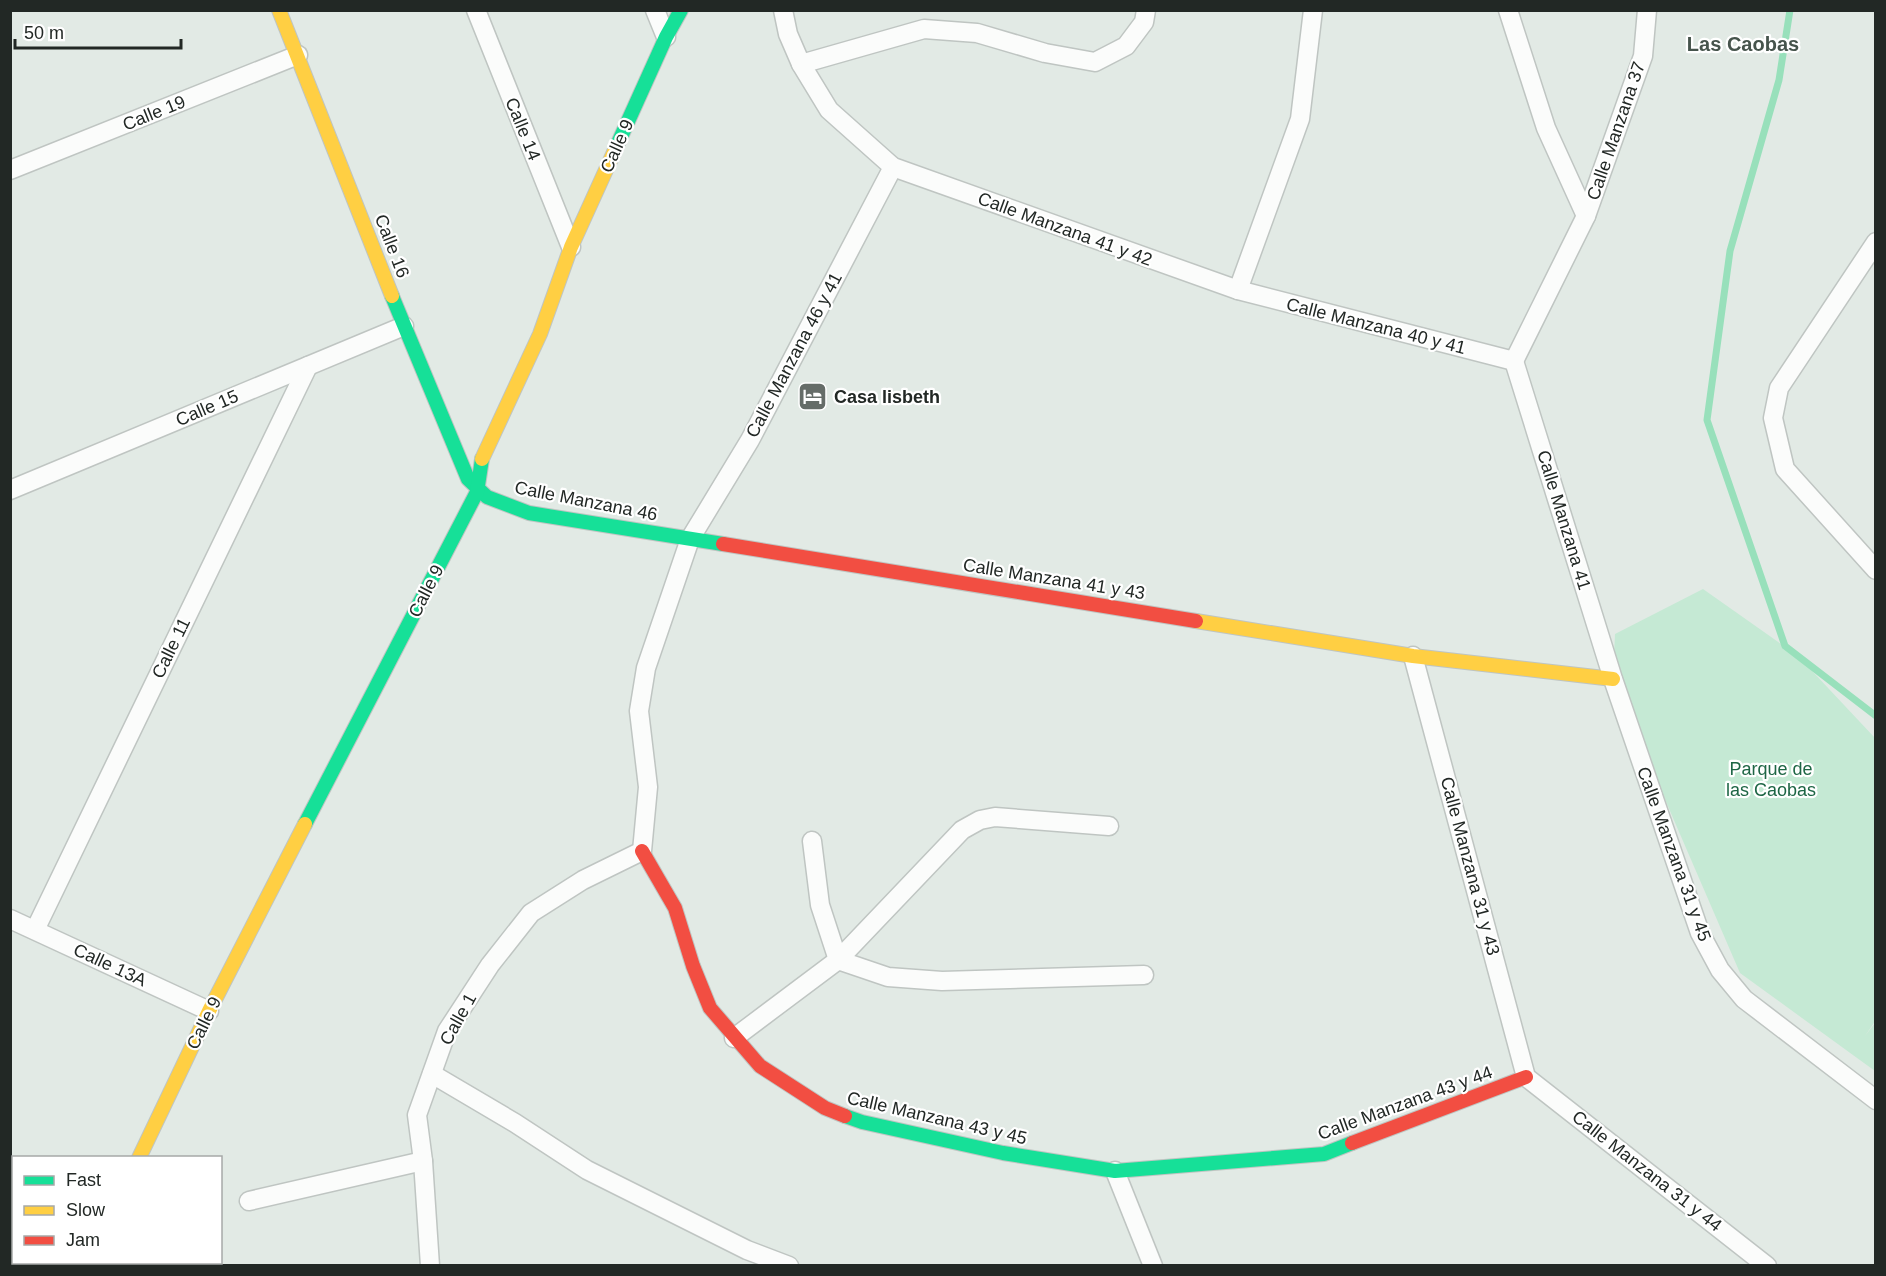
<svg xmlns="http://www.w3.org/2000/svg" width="1886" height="1276" viewBox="0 0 1886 1276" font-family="Helvetica,sans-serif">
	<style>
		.green { fill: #c5e9d4 }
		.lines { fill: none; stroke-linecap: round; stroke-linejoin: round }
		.stream { stroke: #98e0bb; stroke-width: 7 }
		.street-casing { stroke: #bfc5c2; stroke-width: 21 }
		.fast-casing { stroke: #bfc5c2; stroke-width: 16 }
		.slow-casing { stroke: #bfc5c2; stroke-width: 16 }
		.jam-casing { stroke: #bfc5c2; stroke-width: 16 }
		.street { stroke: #fbfcfb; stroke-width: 18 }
		.fast { stroke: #16e098; stroke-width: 14 }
		.slow { stroke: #ffcf43; stroke-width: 14 }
		.jam { stroke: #f24e42; stroke-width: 14 }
		.labels { text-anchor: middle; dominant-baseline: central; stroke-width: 4.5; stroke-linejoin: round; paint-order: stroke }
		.street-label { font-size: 18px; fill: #222825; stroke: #fff }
		.poi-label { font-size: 18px; font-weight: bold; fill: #222825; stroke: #fff; text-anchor: start }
		.park-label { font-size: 18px; fill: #1e6645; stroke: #fff }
		.neighbourhood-label { font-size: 20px; font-weight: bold; fill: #46544c; stroke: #fff }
	</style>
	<rect width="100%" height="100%" fill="#e2eae5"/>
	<!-- green -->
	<polygon class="green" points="1703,589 1798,656 1875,738 1876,1020 1865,1036 1875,1023 1875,1071 1740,973 1613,679 1615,634"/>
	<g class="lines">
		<!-- stream -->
		<polyline class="stream" points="1790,10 1779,80 1730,251 1707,420 1785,646 1876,716"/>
		<defs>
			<g id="street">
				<polyline points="476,10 571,247"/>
				<polyline points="655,10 666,37"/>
				<polyline points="783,10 788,34 801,64 829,110 893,167 1238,290 1514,361"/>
				<polyline points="1508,10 1546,128 1586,216"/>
				<polyline points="801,64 924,29 977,33 1045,53 1095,62 1126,46 1144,22 1146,10"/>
				<polyline points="10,170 298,55"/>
				<polyline points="1876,242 1779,388 1773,418 1785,469 1876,570"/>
				<polyline points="1238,290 1300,119 1313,10"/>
				<polyline points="1514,361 1613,679 1700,933 1720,970 1744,999 1876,1100"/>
				<polyline points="1514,361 1586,216 1643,56 1647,10"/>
				<polyline points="10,490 404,326"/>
				<polyline points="1413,656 1526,1077 1767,1266"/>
				<polyline points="812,841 820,905 838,960 962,830 980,820 995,817 1109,826"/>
				<polyline points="10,919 209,1011"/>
				<polyline points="35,930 308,366"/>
				<polyline points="734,1038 838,960 888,977 942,981 1144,975"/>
				<polyline points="432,1074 515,1123 587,1170 747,1250 789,1266"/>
				<polyline points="1115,1171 1153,1266"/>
				<polyline points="249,1201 423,1161"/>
				<polyline points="87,1266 88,1262"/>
				<polyline points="430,1266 423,1161 417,1115 447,1031 490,965 531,913 583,880 642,851 648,787 639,711 646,668 690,539 750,440 893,167"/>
			</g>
			<g id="fast">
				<polyline points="615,150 666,37 681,10"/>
				<polyline points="392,296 468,479 487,497 529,513 723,544"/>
				<polyline points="305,824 477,492 482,459"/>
				<polyline points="845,1116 862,1122 1003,1153 1115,1171 1324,1154 1352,1143"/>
			</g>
			<g id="slow">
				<polyline points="279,10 392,296"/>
				<polyline points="482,459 540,334 571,247 615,150"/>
				<polyline points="1196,621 1413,656 1613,679"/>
				<polyline points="139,1158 209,1011 305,824"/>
			</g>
			<g id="jam">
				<polyline points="723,544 1196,621"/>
				<polyline points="642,851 675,908 693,966 710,1008 760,1066 825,1108 845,1116"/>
				<polyline points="1352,1143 1526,1077"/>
			</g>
		</defs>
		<!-- street casing -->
		<use href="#street" class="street-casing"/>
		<!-- fast casing -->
		<use href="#fast" class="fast-casing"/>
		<!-- slow casing -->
		<use href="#slow" class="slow-casing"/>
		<!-- jam casing -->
		<use href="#jam" class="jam-casing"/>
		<!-- street -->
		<use href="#street" class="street"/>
		<!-- fast -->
		<use href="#fast" class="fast"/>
		<!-- slow -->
		<use href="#slow" class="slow"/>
		<!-- jam -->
		<use href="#jam" class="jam"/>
	</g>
	<!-- icons -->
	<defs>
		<symbol id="hotel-square" viewBox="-11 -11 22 22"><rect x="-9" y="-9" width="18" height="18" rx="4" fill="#656c68" stroke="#fff"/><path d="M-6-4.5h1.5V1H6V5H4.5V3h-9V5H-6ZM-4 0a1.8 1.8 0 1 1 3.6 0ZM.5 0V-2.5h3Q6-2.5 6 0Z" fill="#fff"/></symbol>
	</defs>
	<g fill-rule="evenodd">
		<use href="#hotel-square" x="796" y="380" width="33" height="33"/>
	</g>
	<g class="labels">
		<!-- street labels -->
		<g class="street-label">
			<text transform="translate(154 113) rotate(-22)">Calle 19</text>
			<text transform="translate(523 129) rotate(68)">Calle 14</text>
			<text transform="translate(1616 131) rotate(-71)">Calle Manzana 37</text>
			<text transform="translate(617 146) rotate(-66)">Calle 9</text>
			<text transform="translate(1065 229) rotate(20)">Calle Manzana 41 y 42</text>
			<text transform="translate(392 246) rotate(69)">Calle 16</text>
			<text transform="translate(1376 326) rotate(14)">Calle Manzana 40 y 41</text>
			<text transform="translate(794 355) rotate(-62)">Calle Manzana 46 y 41</text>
			<text transform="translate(207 408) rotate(-23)">Calle 15</text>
			<text transform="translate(586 501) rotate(11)">Calle Manzana 46</text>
			<text transform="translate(1564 520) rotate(73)">Calle Manzana 41</text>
			<text transform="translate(1054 579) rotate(9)">Calle Manzana 41 y 43</text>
			<text transform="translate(426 591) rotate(-63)">Calle 9</text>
			<text transform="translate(171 648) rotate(-64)">Calle 11</text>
			<text transform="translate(1674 854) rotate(70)">Calle Manzana 31 y 45</text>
			<text transform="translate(1470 866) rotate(75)">Calle Manzana 31 y 43</text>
			<text transform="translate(110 965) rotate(25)">Calle 13A</text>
			<text transform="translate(458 1019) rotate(-61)">Calle 1</text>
			<text transform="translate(204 1023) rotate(-64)">Calle 9</text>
			<text transform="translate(1405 1103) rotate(-20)">Calle Manzana 43 y 44</text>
			<text transform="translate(937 1118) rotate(13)">Calle Manzana 43 y 45</text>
			<text transform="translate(1647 1171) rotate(38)">Calle Manzana 31 y 44</text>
		</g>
		<!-- poi labels -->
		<g class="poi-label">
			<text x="834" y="397">Casa lisbeth</text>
		</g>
		<!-- park labels -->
		<g class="park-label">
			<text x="1771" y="769">Parque de<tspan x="1771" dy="21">las Caobas</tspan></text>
		</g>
		<!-- neighbourhood labels -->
		<g class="neighbourhood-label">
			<text x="1743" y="44">Las Caobas</text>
		</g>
	</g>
	<!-- border -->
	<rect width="1886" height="1276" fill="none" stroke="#222825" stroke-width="24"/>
	<!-- legend -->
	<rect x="12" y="1156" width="210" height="108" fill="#ffffff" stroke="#a7a9a8" stroke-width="1.5"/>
	<rect x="24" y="1176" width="30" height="9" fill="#16e098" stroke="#a7a9a8" stroke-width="1.5"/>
	<text x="66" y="1186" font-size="18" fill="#222825">Fast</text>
	<rect x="24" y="1206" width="30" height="9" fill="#ffcf43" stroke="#a7a9a8" stroke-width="1.5"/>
	<text x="66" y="1216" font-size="18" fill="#222825">Slow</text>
	<rect x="24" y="1236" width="30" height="9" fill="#f24e42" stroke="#a7a9a8" stroke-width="1.5"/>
	<text x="66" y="1246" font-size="18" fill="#222825">Jam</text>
	<!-- scale -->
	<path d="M15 39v9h166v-9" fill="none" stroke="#222825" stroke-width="3"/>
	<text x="24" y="39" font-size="18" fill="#222825" stroke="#ffffff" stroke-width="4.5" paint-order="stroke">50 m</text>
</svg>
